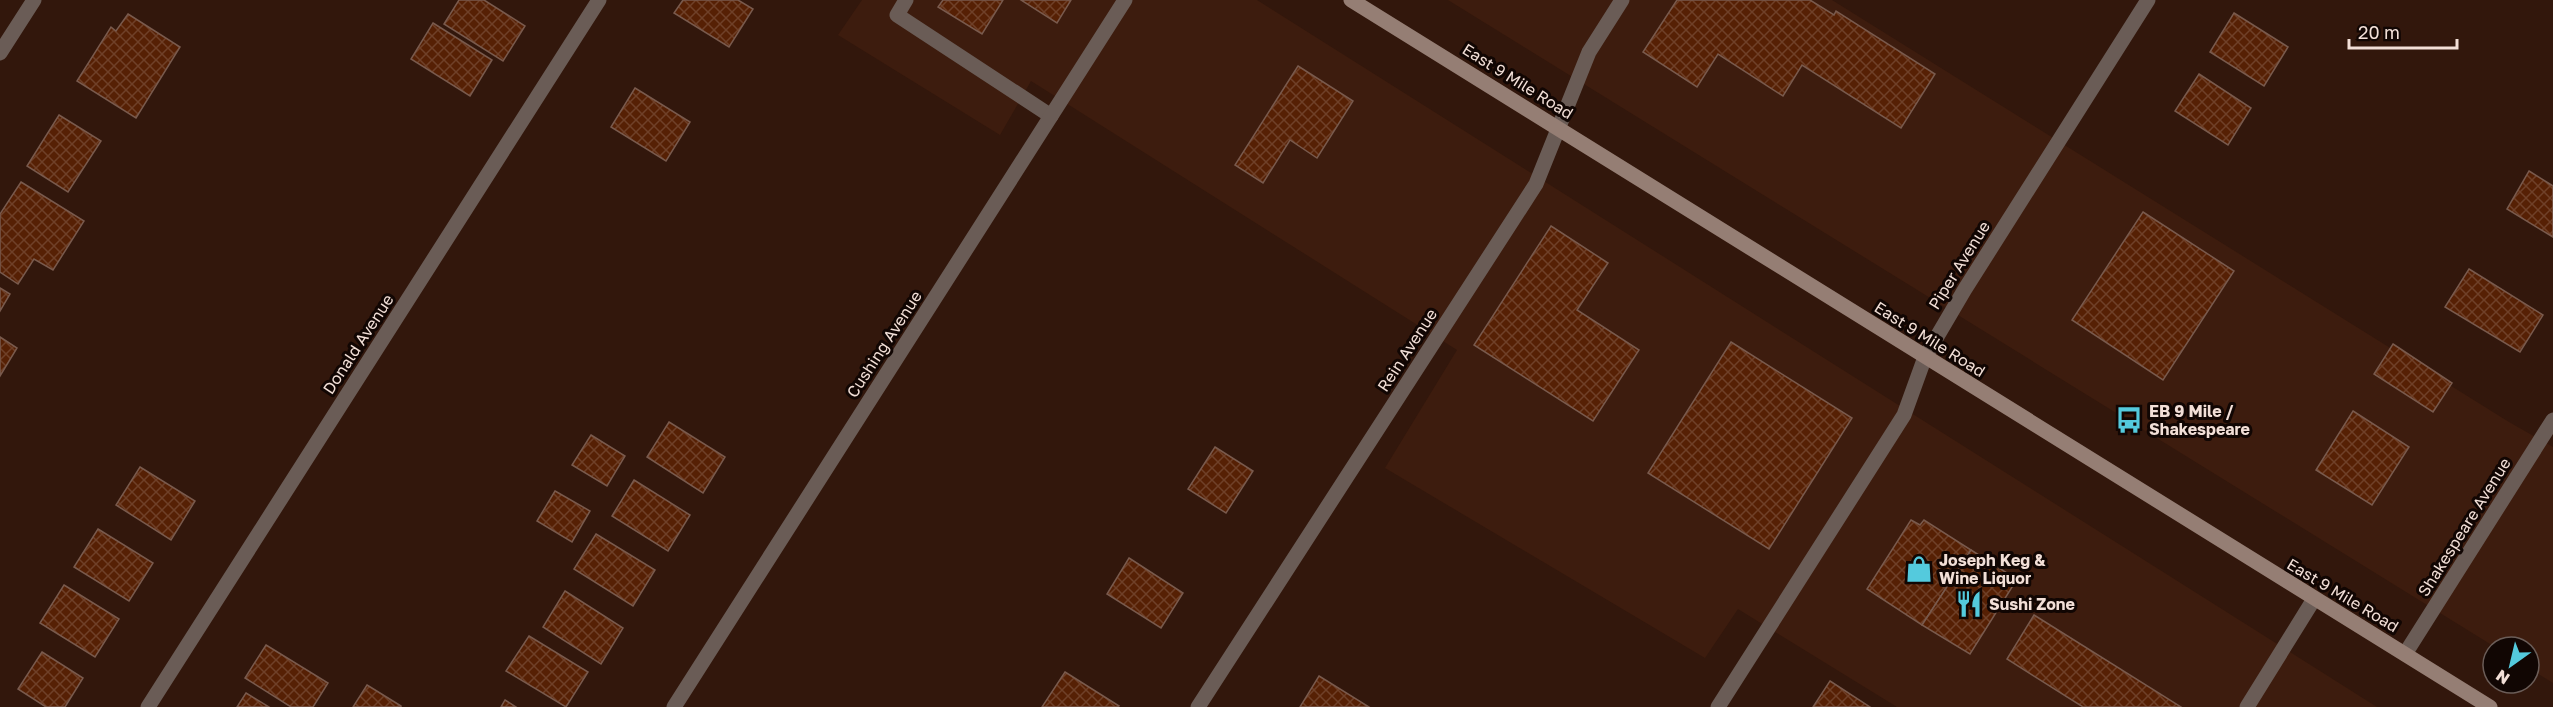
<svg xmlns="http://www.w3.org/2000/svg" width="2553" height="707" viewBox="0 0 2553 707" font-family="'Golos Text',sans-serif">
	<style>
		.built { fill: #3d1c0e }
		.building { fill: url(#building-cross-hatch); stroke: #795a4d; stroke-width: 1.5 }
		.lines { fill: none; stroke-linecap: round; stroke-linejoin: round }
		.service { stroke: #6a5c56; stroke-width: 15 }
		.minor { stroke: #6a5c56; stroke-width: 15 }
		.secondary { stroke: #957e74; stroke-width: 15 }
		.labels { text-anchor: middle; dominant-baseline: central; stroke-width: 6; stroke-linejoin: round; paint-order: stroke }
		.street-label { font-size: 16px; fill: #f2dfd7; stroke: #110603 }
		.poi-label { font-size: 16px; font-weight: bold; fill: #f2dfd7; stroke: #110603; text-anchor: start }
	</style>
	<defs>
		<pattern id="building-cross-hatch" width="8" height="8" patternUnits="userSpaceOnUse" patternTransform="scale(1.5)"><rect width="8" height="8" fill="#562004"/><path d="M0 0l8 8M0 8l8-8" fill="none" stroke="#6f4028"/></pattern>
	</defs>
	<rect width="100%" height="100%" fill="#32170c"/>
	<!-- built -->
	<g class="built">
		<polygon points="862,0 1257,0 2377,707 1897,707 1738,609 1705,658 1385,468 1457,350 1031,81 1000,135 838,35"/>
		<polygon points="1448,0 1832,0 2509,422 2553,447 2553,683 2529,668 2529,647 2495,647"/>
	</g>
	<!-- building -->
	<g class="building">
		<polygon points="459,0 484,0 525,26 503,61 444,24"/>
		<polygon points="683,0 738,0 753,9 729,47 674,13"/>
		<polygon points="943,0 1003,0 982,34 938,7"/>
		<polygon points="1021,0 1071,0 1057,23"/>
		<polygon points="1677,0 1810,0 1834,15 1836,11 1935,74 1901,128 1802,65 1783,96 1718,54 1697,87 1643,52"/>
		<polygon points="2234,13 2288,47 2264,86 2210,52"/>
		<polygon points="128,14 180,47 136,118 77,81 111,27 116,31"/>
		<polygon points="433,23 492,60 470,96 411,59"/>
		<polygon points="1298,66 1353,101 1317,158 1290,140 1263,183 1235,165"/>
		<polygon points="2199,74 2251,108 2228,145 2175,111"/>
		<polygon points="635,88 690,122 666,161 611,127"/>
		<polygon points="59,115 101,141 68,192 27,166"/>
		<polygon points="2529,171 2553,186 2553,237 2507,209"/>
		<polygon points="21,182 84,221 53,270 34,259 18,284 0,272 0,214"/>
		<polygon points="2143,212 2234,271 2163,380 2072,320"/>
		<polygon points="1551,226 1608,263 1577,310 1639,350 1593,421 1474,345"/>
		<polygon points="2469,269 2543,315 2520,352 2445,307"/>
		<polygon points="0,288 10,294 0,311"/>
		<polygon points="0,337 17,348 0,376"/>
		<polygon points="1731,342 1852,418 1769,549 1648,473"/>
		<polygon points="2393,344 2452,383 2433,412 2374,374"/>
		<polygon points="2353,411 2409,447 2372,505 2316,470"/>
		<polygon points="669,422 725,457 703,493 647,457"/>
		<polygon points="591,435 625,456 607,486 572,465"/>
		<polygon points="1215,447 1253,471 1226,513 1188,489"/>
		<polygon points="140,467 195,501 171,540 116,505"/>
		<polygon points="634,480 690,515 668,551 612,516"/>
		<polygon points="555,491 590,511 572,542 537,521"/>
		<polygon points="1911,520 1920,525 1924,520 1971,550 1922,625 1867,589"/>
		<polygon points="98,529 153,563 129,601 74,567"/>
		<polygon points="596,534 655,570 633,606 574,569"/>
		<polygon points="1971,550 2010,575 2007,579 2014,584 1970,654 1922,625"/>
		<polygon points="1129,558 1183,593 1161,628 1107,594"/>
		<polygon points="64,585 119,619 95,657 40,623"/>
		<polygon points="565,591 623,628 601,664 543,627"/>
		<polygon points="2034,615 2181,707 2083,707 2007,659"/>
		<polygon points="529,636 588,672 566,707 506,671"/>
		<polygon points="266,645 328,683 313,707 291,707 245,678"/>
		<polygon points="42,652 83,678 65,707 46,707 18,689"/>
		<polygon points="1065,672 1119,706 1118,707 1042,707"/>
		<polygon points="1319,676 1369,707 1300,707"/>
		<polygon points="1830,681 1870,707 1813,707"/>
		<polygon points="367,685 401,706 401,707 353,707"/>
		<polygon points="246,693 269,707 237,707"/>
		<polygon points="505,700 516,707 501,707"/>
	</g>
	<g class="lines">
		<!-- service -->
		<polyline class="service" points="906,0 897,15 1051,116"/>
		<!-- minor -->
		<g class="minor">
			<polyline points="0,53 34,0"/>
			<polyline points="2405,654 2553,420"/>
			<polyline points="148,707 599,0"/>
			<polyline points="674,707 1125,0"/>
			<polyline points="1198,707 1536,184 1589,52 1622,0"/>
			<polyline points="1718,707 1904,415 1925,357 1965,289 2148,0"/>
			<polyline points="2247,707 2314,599"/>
		</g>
		<!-- secondary -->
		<polyline class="secondary" points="1351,0 2490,707"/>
	</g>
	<!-- icons -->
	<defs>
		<symbol id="bus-bare" viewBox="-9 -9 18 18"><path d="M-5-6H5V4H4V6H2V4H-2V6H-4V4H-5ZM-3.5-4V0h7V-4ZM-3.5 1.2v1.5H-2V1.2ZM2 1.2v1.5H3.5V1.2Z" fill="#54cadd" stroke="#110603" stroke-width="2.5" paint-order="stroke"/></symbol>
		<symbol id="shop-bare" viewBox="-9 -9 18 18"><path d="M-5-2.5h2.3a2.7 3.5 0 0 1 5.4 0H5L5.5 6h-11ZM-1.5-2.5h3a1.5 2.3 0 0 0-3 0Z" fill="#54cadd" stroke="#110603" stroke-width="2.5" paint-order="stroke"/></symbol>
		<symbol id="restaurant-bare" viewBox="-9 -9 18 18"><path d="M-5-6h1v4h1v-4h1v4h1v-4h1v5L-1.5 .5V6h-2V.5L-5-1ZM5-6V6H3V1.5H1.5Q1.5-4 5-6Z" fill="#54cadd" stroke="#110603" stroke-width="2.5" paint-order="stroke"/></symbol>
	</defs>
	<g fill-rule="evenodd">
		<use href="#bus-bare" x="2110" y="401" width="38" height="38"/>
		<use href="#shop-bare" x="1900" y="550" width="38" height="38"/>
		<use href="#restaurant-bare" x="1950" y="585" width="38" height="38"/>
	</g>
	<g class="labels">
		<!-- street labels -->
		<g class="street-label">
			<text transform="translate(1518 81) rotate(32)">East 9 Mile Road</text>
			<text transform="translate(1959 265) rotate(-58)">Piper Avenue</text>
			<text transform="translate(1930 339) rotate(32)">East 9 Mile Road</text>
			<text transform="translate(358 344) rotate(-57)">Donald Avenue</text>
			<text transform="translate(884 344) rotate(-57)">Cushing Avenue</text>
			<text transform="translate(1407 350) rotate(-57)">Rein Avenue</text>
			<text transform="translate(2464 527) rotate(-58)">Shakespeare Avenue</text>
			<text transform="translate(2343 595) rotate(31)">East 9 Mile Road</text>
		</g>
		<!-- poi labels -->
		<g class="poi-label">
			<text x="2149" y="411">EB 9 Mile /<tspan x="2149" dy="18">Shakespeare</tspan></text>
			<text x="1939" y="560">Joseph Keg &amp;<tspan x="1939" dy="18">Wine Liquor</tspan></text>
			<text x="1989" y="604">Sushi Zone</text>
		</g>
	</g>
	<!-- north arrow -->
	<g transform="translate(2511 665) rotate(214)"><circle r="28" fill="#110603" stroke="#6b5d58" stroke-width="1.5"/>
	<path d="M0-4.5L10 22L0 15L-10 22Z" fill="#54cadd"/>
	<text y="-9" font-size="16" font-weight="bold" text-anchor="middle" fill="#f2dfd7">N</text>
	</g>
	<!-- scale -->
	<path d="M2349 39v9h108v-9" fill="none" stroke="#f2dfd7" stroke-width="3"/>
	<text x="2358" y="39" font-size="18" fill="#f2dfd7" stroke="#110603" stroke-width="4.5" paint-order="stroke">20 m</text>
</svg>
